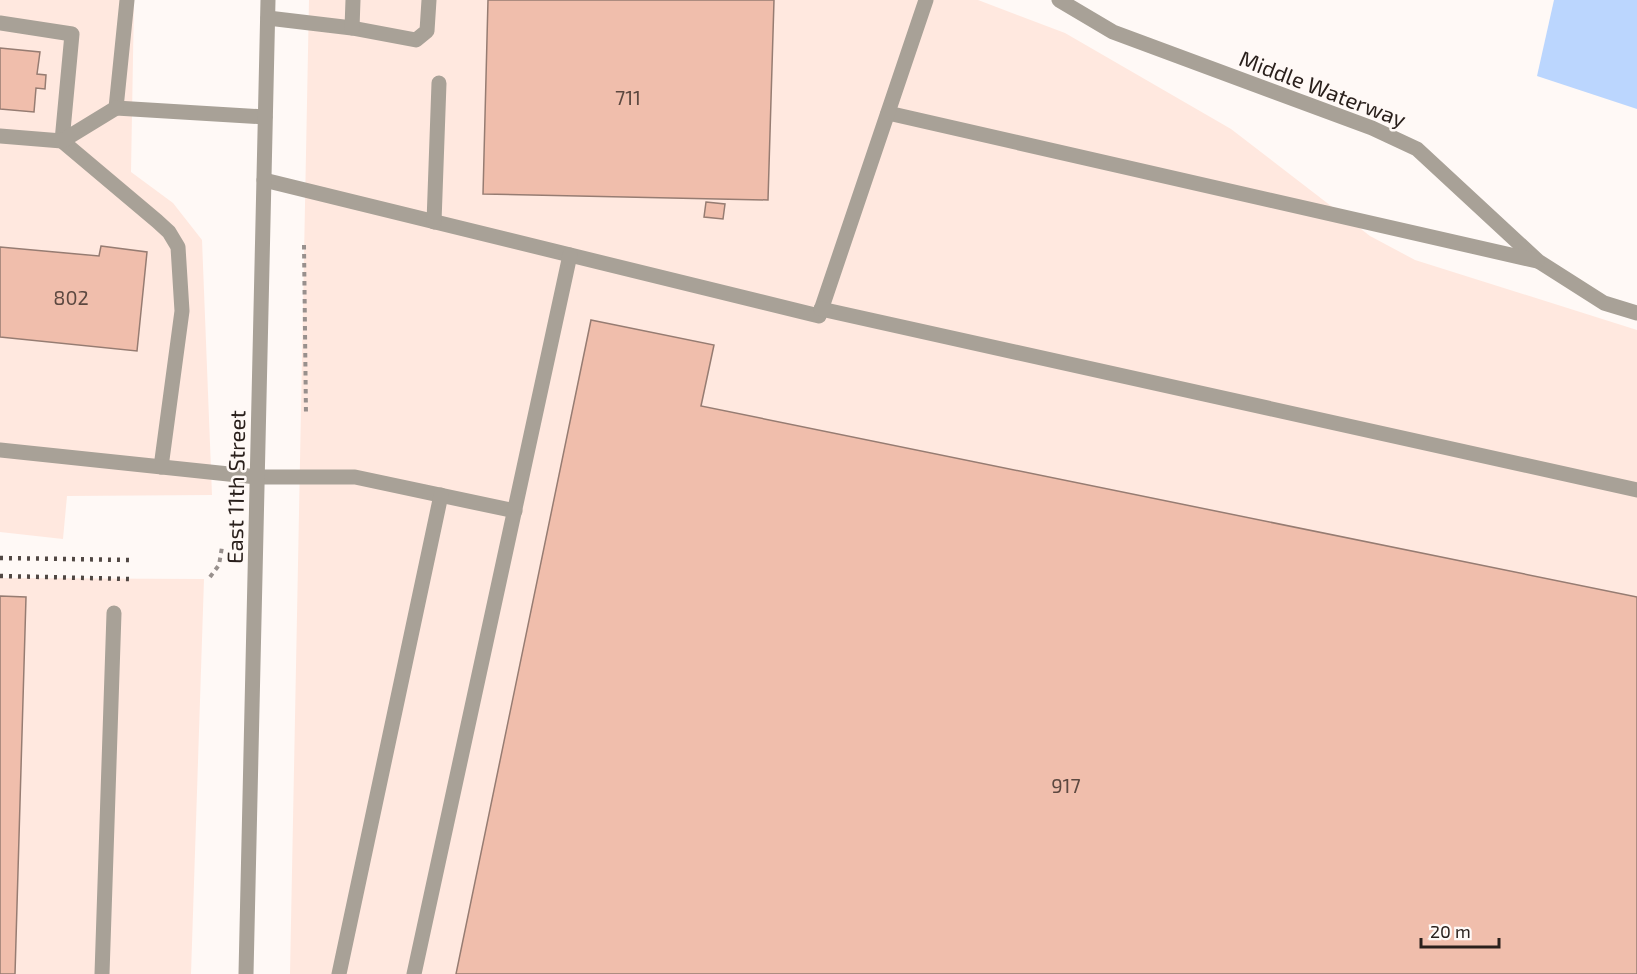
<svg xmlns="http://www.w3.org/2000/svg" width="1637" height="974" viewBox="0 0 1637 974" font-family="'Exo 2',sans-serif">
	<style>
		.built { fill: #ffe8df }
		.water { fill: #bbd6fe }
		.building { fill: #f0beac; stroke: #967c72; stroke-width: 1.5 }
		.lines { fill: none; stroke-linecap: round; stroke-linejoin: round }
		.path { stroke: #98908d; stroke-width: 4; stroke-dasharray: 4.5 4.5; stroke-linecap: butt }
		.minor { stroke: #a8a197; stroke-width: 15 }
		.rail { stroke: #504743; stroke-width: 4.5; stroke-dasharray: 3 6; stroke-linecap: butt }
		.labels { text-anchor: middle; dominant-baseline: central; stroke-width: 5; stroke-linejoin: round; paint-order: stroke }
		.number-label { font-size: 20px; fill: #5c4840 }
		.street-label { font-size: 22px; fill: #2a201c; stroke: #fff9f6 }
	</style>
	<rect width="100%" height="100%" fill="#fff9f6"/>
	<!-- built -->
	<g class="built">
		<polygon points="0,0 134,0 131,172 173,203 202,240 212,495 67,496 63,539 0,532"/>
		<polygon points="309,0 978,0 1065,33 1231,129 1370,236 1415,260 1637,330 1637,974 290,974"/>
		<polygon points="0,578 204,579 191,974 0,974"/>
	</g>
	<!-- water -->
	<polygon class="water" points="1554,0 1637,0 1637,109 1537,76"/>
	<!-- building -->
	<g class="building">
		<polygon points="488,0 774,0 768,200 483,194"/>
		<polygon points="0,48 40,52 37,74 46,75 45,89 36,88 34,112 0,109"/>
		<polygon points="706,202 725,204 723,219 704,217"/>
		<polygon points="101,246 147,252 137,351 0,337 0,247 99,256"/>
		<polygon points="591,320 714,345 701,406 1637,597 1637,974 456,974"/>
		<polygon points="0,596 26,597 15,974 0,974"/>
	</g>
	<g class="lines">
		<!-- path -->
		<g class="path">
			<polyline points="304,245 306,416"/>
			<polyline points="210,577 219,565 222,547"/>
		</g>
		<!-- minor -->
		<g class="minor">
			<polyline points="127,0 116,108 265,117"/>
			<polyline points="1059,0 1113,32 1372,128 1417,149 1538,261 1604,303 1637,313"/>
			<polyline points="268,18 352,28 416,40 427,31 429,0"/>
			<polyline points="0,23 72,34 62,141 157,221 169,232 178,247 182,311 161,467"/>
			<polyline points="352,28 353,0"/>
			<polyline points="888,113 1537,261"/>
			<polyline points="0,136 62,141 116,108"/>
			<polyline points="264,180 819,316 926,0"/>
			<polyline points="434,222 439,83"/>
			<polyline points="821,309 1637,490"/>
			<polyline points="0,450 257,477 355,477 515,511"/>
			<polyline points="102,974 114,613"/>
			<polyline points="246,974 268,0"/>
			<polyline points="339,974 441,495"/>
			<polyline points="414,974 570,255"/>
		</g>
		<!-- rail -->
		<g class="rail">
			<polyline points="0,558 132,560"/>
			<polyline points="0,576 130,579"/>
		</g>
	</g>
	<g class="labels">
		<!-- number labels -->
		<g class="number-label">
			<text x="628" y="97">711</text>
			<text x="71" y="297">802</text>
			<text x="1066" y="785">917</text>
		</g>
		<!-- street labels -->
		<g class="street-label">
			<text transform="translate(1323 88) rotate(21)">Middle Waterway</text>
			<text transform="translate(235 487) rotate(-89)">East 11th Street</text>
		</g>
	</g>
	<!-- scale -->
	<path d="M1421 938v9h78v-9" fill="none" stroke="#2a201c" stroke-width="3"/>
	<text x="1430" y="938" font-size="18" fill="#2a201c" stroke="#fff9f6" stroke-width="4.5" paint-order="stroke">20 m</text>
</svg>
